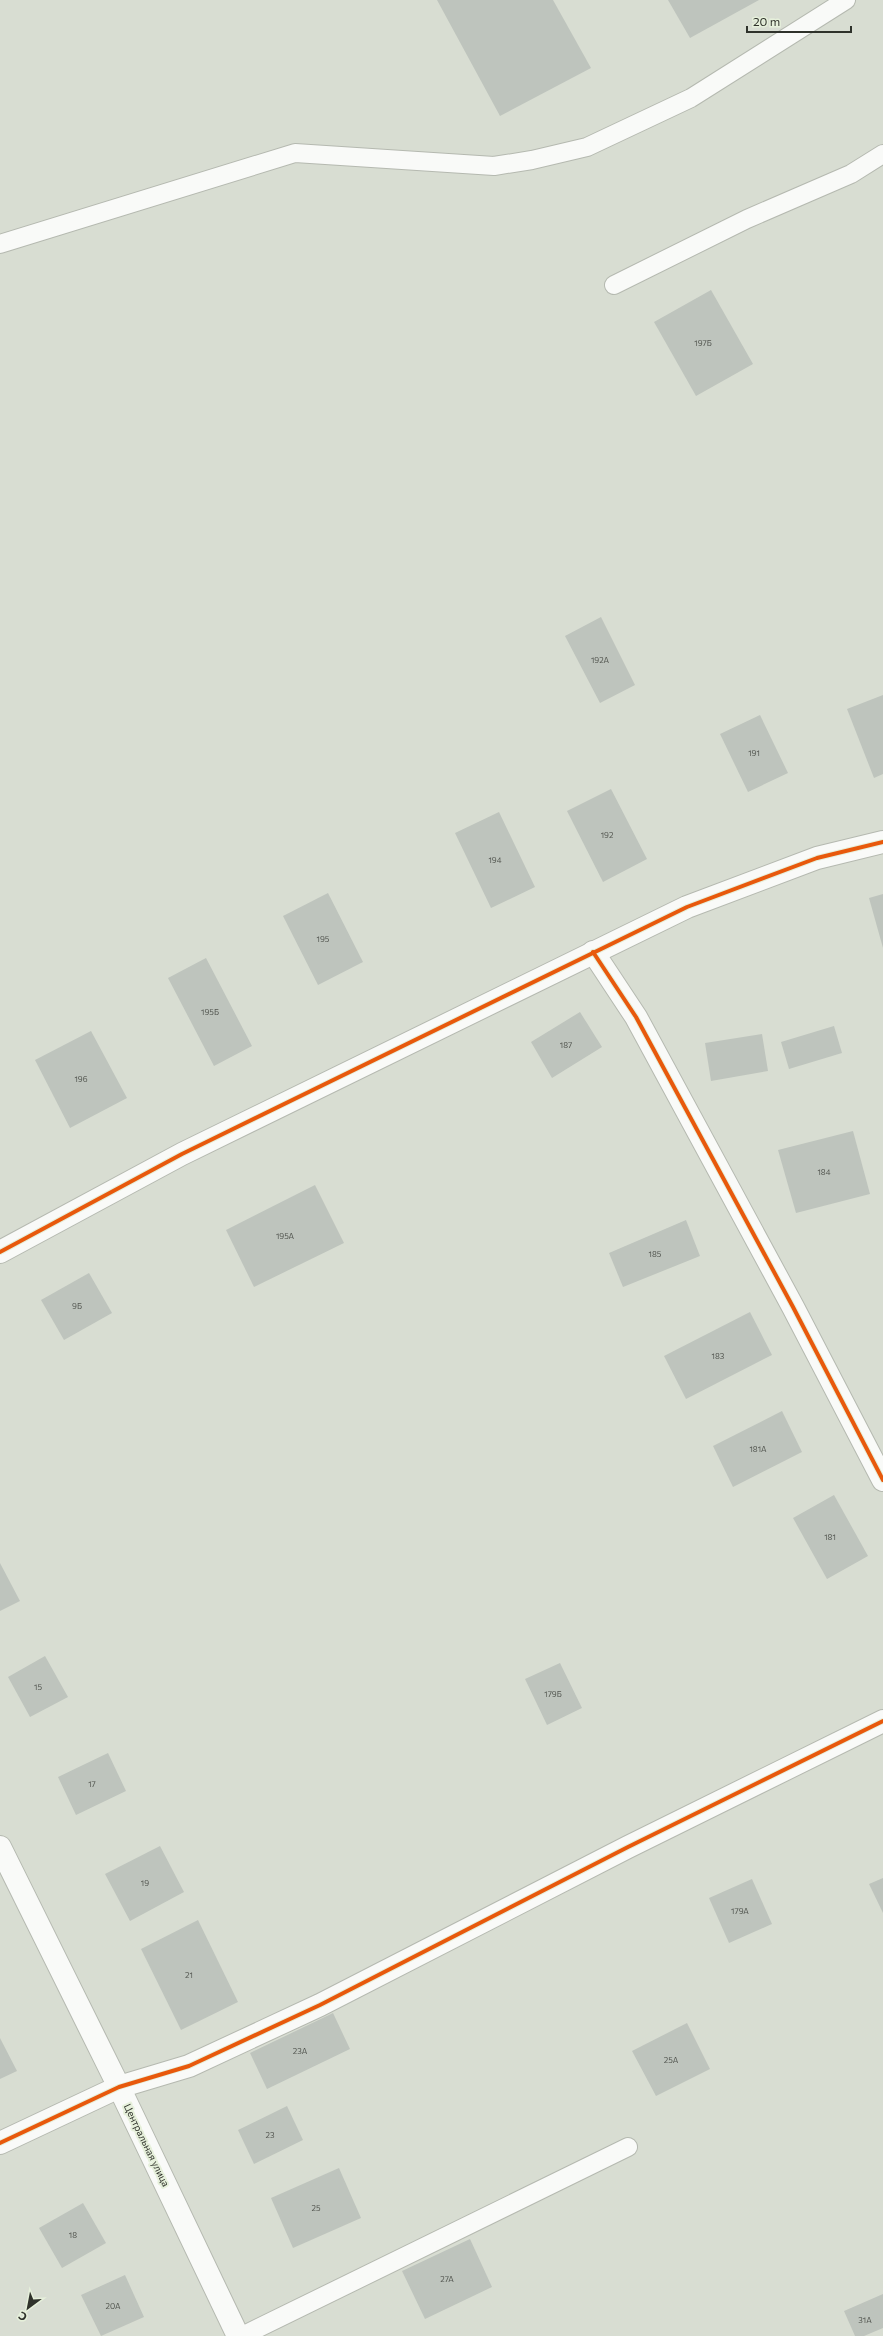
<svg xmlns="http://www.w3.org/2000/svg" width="883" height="2336" viewBox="0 0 883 2336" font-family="Commissioner,sans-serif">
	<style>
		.building { fill: #bec4bd }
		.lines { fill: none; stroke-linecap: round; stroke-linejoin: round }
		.service-casing { stroke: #b5b9b0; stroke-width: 20 }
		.minor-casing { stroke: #b5b9b0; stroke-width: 24 }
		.service { stroke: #f9faf8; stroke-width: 18 }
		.minor { stroke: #f9faf8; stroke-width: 22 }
		.cycleway-casing { stroke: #e6f0db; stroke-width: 6 }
		.cycleway { stroke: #e8590c; stroke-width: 4 }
		.labels { text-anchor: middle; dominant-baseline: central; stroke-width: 4; stroke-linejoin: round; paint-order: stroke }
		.number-label { font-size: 8px; fill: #535650 }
		.street-label { font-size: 10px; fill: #2f322b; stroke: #e6f0db }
	</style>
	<rect width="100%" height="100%" fill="#d8ddd2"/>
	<!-- building -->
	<g class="building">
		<polygon points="437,0 553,0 591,68 500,116"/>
		<polygon points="668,0 759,0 690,38"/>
		<polygon points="711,290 753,364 696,396 654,322"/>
		<polygon points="601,617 635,685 600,703 565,636"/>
		<polygon points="883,695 883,774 874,778 847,709"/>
		<polygon points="760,715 788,773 748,792 720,734"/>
		<polygon points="611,789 647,859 603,882 567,811"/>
		<polygon points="499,812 535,887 491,908 455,833"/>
		<polygon points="328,893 363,962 318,985 283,916"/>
		<polygon points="883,894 883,948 869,898"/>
		<polygon points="206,958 252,1046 214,1066 168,978"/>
		<polygon points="580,1012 602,1047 552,1078 531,1042"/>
		<polygon points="834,1026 842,1053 789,1069 781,1042"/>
		<polygon points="91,1031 127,1098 70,1128 35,1060"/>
		<polygon points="762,1034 768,1071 711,1081 705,1043"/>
		<polygon points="853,1131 870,1194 796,1213 778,1150"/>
		<polygon points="315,1185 344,1243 254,1287 226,1230"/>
		<polygon points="686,1220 700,1256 623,1287 609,1253"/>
		<polygon points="89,1273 112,1313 64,1340 41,1300"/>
		<polygon points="750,1312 772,1355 686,1399 664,1356"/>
		<polygon points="782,1411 802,1452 733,1487 713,1446"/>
		<polygon points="834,1495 868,1556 827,1579 793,1518"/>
		<polygon points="0,1563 20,1601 0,1611"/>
		<polygon points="45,1656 68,1697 30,1717 8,1677"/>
		<polygon points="560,1663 582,1708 547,1725 525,1679"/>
		<polygon points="108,1753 126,1791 76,1815 58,1777"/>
		<polygon points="160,1846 184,1892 130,1921 105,1874"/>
		<polygon points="883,1878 883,1913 869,1884"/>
		<polygon points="752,1879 772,1924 729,1943 709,1898"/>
		<polygon points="198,1920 238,2002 181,2030 141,1949"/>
		<polygon points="333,2013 350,2049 267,2089 250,2053"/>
		<polygon points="687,2023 710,2069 656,2096 632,2051"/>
		<polygon points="0,2038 17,2071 0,2079"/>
		<polygon points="287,2106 303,2140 254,2164 238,2130"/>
		<polygon points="339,2168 361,2218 293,2248 271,2198"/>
		<polygon points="83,2203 106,2243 62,2268 39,2228"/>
		<polygon points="470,2239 492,2287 425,2319 402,2271"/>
		<polygon points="125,2275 144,2317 101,2336 81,2295"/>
		<polygon points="883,2294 883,2328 864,2336 855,2336 844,2311"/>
	</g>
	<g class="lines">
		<defs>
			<g id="service">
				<polyline points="0,244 295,153 494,166 532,160 587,147 691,98 846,0"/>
				<polyline points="614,285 747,219 851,174 883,154"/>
				<polyline points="242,2336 628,2147"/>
			</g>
			<g id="minor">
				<polyline points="593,952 636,1017 793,1307 883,1480"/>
				<polyline points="0,1252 182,1154 687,907 817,858 883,842"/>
				<polyline points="0,1847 119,2087 238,2336"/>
				<polyline points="0,2143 119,2087 189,2066 320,2005 628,1847 883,1721"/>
			</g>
		</defs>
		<!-- service casing -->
		<use href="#service" class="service-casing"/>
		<!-- minor casing -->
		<use href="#minor" class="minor-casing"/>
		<!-- service -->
		<use href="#service" class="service"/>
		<!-- minor -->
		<use href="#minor" class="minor"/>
		<defs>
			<g id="cycleway">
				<polyline points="593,952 636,1017 793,1307 883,1480"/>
				<polyline points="0,1252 182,1154 687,907 817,858 883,842"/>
				<polyline points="0,2143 119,2087 189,2066 320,2005 628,1847 883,1721"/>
			</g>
		</defs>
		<!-- cycleway casing -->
		<use href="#cycleway" class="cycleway-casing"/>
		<!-- cycleway -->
		<use href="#cycleway" class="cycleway"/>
	</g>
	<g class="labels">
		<!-- number labels -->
		<g class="number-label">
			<text x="703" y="343">197Б</text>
			<text x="600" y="660">192А</text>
			<text x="754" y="753">191</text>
			<text x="607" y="835">192</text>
			<text x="495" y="860">194</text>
			<text x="323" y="939">195</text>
			<text x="210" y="1012">195Б</text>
			<text x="566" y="1045">187</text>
			<text x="81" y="1079">196</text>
			<text x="824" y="1172">184</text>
			<text x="285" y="1236">195А</text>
			<text x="655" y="1254">185</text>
			<text x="77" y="1306">9Б</text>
			<text x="718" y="1356">183</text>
			<text x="758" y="1449">181А</text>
			<text x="830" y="1537">181</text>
			<text x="38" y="1687">15</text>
			<text x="553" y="1694">179Б</text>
			<text x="92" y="1784">17</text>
			<text x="145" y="1883">19</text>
			<text x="740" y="1911">179А</text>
			<text x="189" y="1975">21</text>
			<text x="300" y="2051">23А</text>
			<text x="671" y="2060">25А</text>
			<text x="270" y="2135">23</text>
			<text x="316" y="2208">25</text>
			<text x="73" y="2235">18</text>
			<text x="447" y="2279">27А</text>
			<text x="113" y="2306">20А</text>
			<text x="865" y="2320">31А</text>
		</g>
		<!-- street labels -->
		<g class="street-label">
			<text transform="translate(147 2145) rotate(64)">Центральная улица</text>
		</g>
	</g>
	<!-- north arrow -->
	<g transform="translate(28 2308) rotate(212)" stroke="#e6f0db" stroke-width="3" paint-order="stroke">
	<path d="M0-3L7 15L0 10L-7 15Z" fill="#2f322b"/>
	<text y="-6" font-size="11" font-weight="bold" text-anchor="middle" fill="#2f322b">С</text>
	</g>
	<!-- scale -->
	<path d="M747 26v6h104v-6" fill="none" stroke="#2f322b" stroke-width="2"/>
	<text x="753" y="26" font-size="12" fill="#2f322b" stroke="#e6f0db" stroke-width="3" paint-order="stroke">20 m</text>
</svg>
